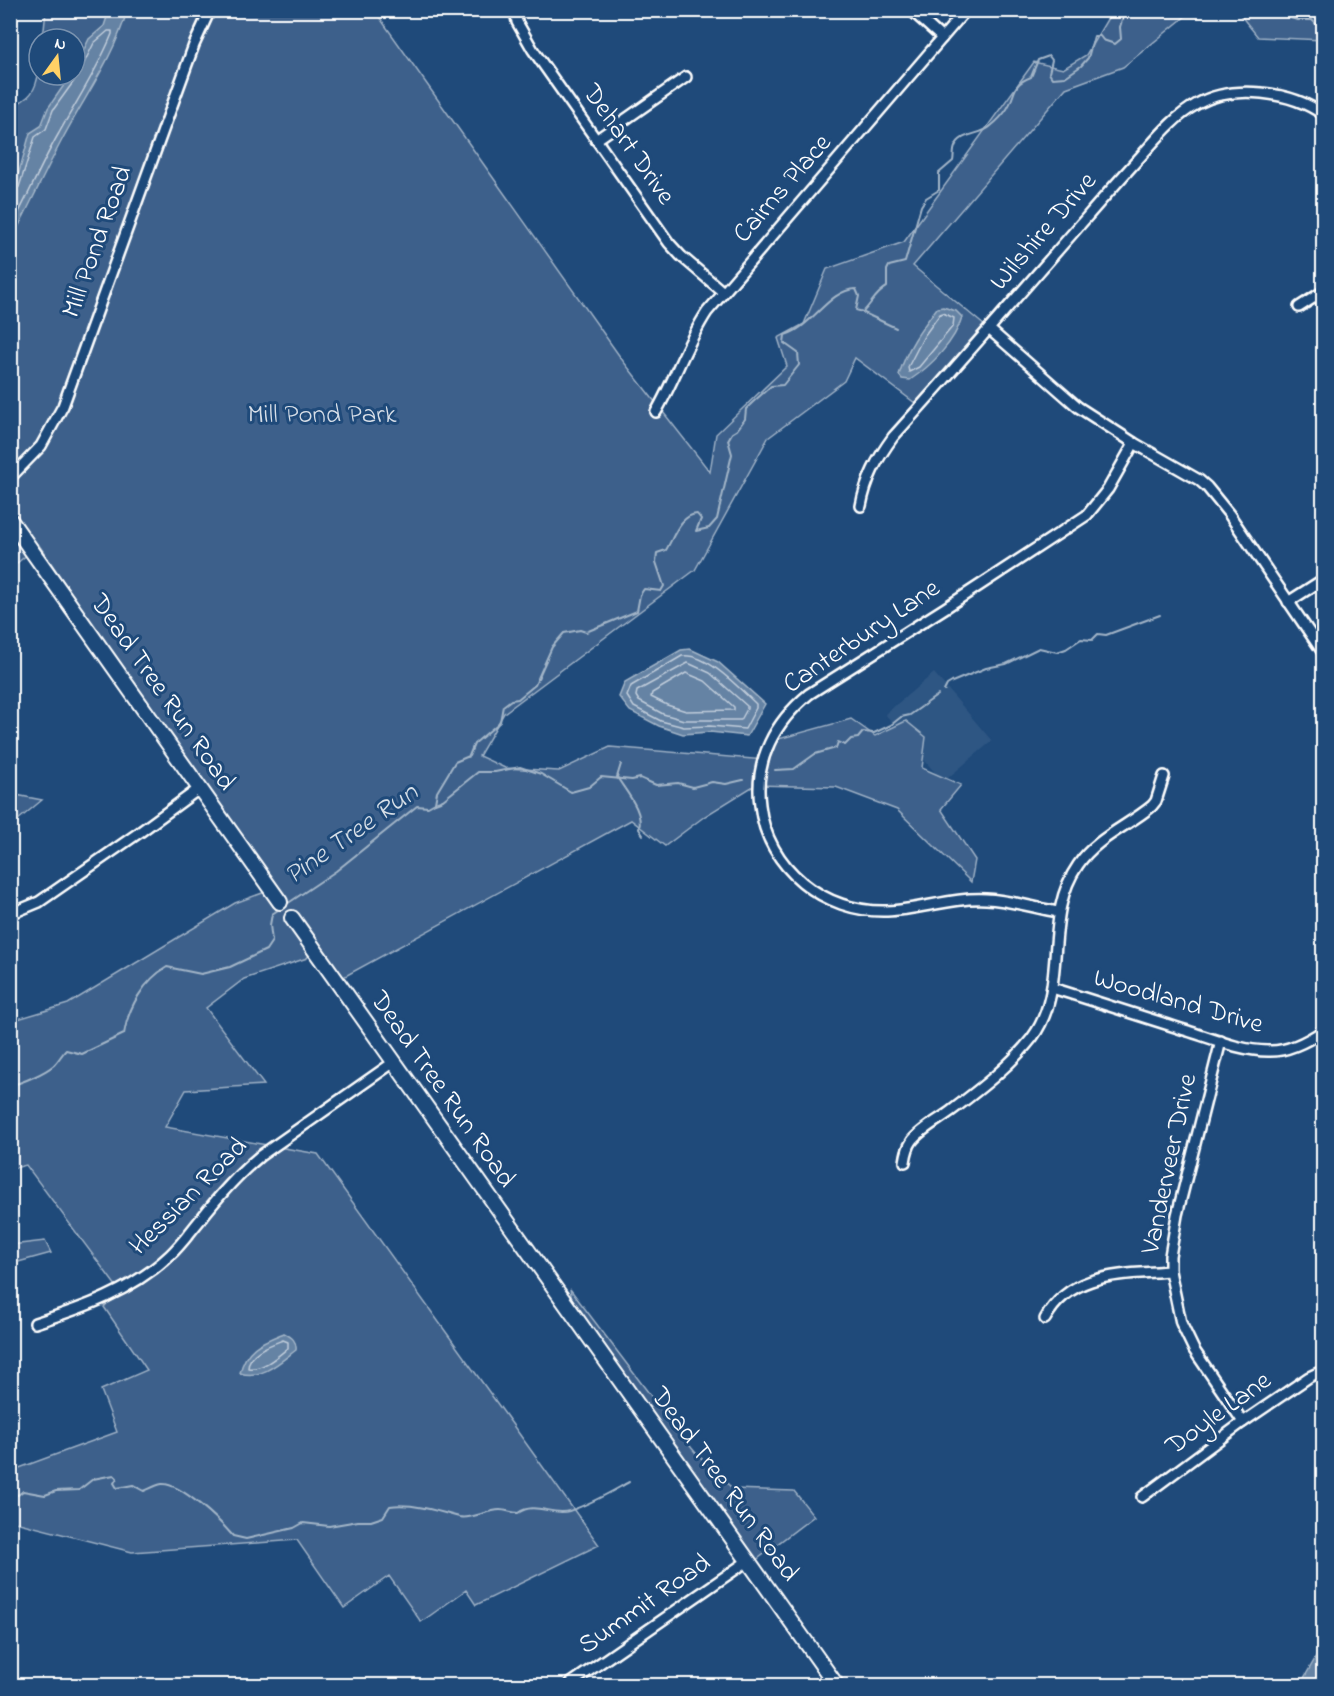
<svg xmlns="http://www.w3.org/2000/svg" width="1334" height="1696" viewBox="0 0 1334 1696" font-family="'Indie Flower',sans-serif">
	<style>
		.built { fill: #2e5683 }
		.green { fill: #3c618b; stroke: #9eb0c5; stroke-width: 1.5 }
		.water { fill: #6583a4; stroke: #a3b5c8; stroke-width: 1.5 }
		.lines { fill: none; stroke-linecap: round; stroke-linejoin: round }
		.shore { stroke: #c1cddb; stroke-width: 1.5 }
		.stream { stroke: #a3b5c8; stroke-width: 2 }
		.street-casing { stroke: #fff; stroke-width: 14 }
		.secondary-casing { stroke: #fff; stroke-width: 18 }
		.street { stroke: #1f4a7a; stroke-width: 9 }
		.secondary { stroke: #1f4a7a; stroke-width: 14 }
		.labels { text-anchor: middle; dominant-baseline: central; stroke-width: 6; stroke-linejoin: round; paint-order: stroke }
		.street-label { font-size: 27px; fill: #fff; stroke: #1f4a7a }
		.park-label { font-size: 27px; fill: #d8dfe8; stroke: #1f4a7a }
		.water-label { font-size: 28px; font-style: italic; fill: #d8e0e8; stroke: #1f4a7a }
	</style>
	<rect width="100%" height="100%" fill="#1f4a7a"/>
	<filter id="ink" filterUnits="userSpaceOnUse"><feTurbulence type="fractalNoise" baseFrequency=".0167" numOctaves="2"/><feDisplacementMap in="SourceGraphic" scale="12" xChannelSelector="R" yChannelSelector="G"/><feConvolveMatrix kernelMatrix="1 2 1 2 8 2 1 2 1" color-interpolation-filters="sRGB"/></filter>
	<g filter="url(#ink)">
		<!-- built -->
		<polygon class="built" points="934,673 992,741 943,782 885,714"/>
		<!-- green -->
		<g class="green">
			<path d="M325,10L329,13L337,11H375L623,361L710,472L716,434L787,366L778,338L804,324L827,269L904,242L1034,62L1063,69L1086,55L1112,11H1192L1123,67L1066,88L913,266L991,331L923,409L855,358L844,381L768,438L695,570L504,713L479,756L505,768L559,771L610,747L765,760L771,741L851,719L875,736L906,721L926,737L922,768L961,785L941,809L975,860L971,882L897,810L836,787L755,785L705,816L665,846L631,820L338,980L315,947L307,958L244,979L206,1008L264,1085L186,1090L165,1127L318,1154L599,1545L476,1605L466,1590L421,1622L389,1576L344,1608L297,1540L132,1552L11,1521V1471L117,1432L101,1390L147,1370L104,1307L119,1290L26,1165L11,1169V1021L68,1004L235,903L268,891L231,830L39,545L11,568V107C30,98 36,92 39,70V75H75V39H43L46,11Z"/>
			<polygon points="1237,11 1323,11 1323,40 1258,37"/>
			<polygon points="11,794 42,800 18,820 11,818"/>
			<polygon points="45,1241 51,1253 11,1264 11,1245"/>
			<polygon points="570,1289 676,1429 695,1452 733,1489 794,1491 814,1516 755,1561 572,1301"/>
		</g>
		<!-- water -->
		<g class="water">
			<path d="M109,11H127C114,57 85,96 63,138C45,172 29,207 11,241V190L19,172L30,133L41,126L48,108L71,75H75V68L89,39L104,26Z"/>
			<path d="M943,307L956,311L962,317C955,342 931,366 910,380L902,379L899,375C906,350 921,329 937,308Z"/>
			<polygon points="690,649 718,662 765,704 747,736 710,732 683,734 659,726 630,711 619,697 625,682 681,650"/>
			<path d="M284,1333C292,1337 297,1341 296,1350C280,1362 262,1380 240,1373C246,1347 262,1342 284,1333Z"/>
			<polygon points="1323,1645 1323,1685 1300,1685"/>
		</g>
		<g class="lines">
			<!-- shore -->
			<g class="shore">
				<polyline points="10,191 19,187 35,137 46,129 53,110 74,81 75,75"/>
				<path d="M10,229C28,197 41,164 59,133C77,100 98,69 112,34V31H108L94,43L82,67L75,70"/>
				<polygon points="943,313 954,318 953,326 919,367 909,372 908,367 924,336 940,314"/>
				<path d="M682,656C707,653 739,688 756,704V708L745,729L710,726L684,727L661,721L634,707L627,696L631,686Z"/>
				<polygon points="688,663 710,673 747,706 747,709 741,720 684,720 663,714 639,701 636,696 637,691"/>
				<polygon points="686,673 705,681 734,707 734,710 686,711 667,705 651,697 652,693"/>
				<path d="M283,1340L288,1342V1348C277,1357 263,1370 248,1368C248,1352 270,1345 283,1340Z"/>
			</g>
			<!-- stream -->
			<g class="stream">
				<polyline points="1259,10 1264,10"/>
				<polyline points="1266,10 1269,14 1282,15 1297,20 1312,20 1317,25 1324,22"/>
				<polyline points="864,313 896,328"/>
				<polyline points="944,691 947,685 952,682 986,668 1006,664 1039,648 1057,652 1066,649 1081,639 1092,640 1098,634 1106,635 1160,615"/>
				<path d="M621,764L617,777C626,792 644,811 639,829L643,835"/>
				<polyline points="775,770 794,769 815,754 836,748 838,742 845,745 851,739 858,738 863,732 874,733 891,725 901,717 910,715 938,695"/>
				<polyline points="435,803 443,800 478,772 495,772 520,767 541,774 571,792 589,787 601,777 632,780 640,778 656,785 678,783 693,787 712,782 726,784 743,780"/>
				<path d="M10,1085C21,1084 46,1072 54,1065C59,1060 61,1055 66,1050L82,1054L124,1034C128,1008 144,980 167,967L201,974L230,967L266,950L272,941L270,925L272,914L336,871L417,806L428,807L435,803L437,792L455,762L469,756L474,744L500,722L503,706L511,700L518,699L535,685L552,647L564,633L580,630L586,632L637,611L640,595L644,589L661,591L664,586L656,562L657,553L666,550C674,537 680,515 697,514L701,519L696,531L709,528L717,519L732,454L728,440L732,433L737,430L745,419L746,409L752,403L771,386L783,385L799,365L798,353L784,343L785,335C813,327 828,290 856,289L859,296L856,310L863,312C872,303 876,293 887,287V270L889,266L905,262L921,206L926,198L939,190V173L953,161C954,157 953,151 955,147C960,132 981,136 991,126C996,122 1003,115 1007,109C1017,94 1010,85 1031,77L1038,60L1049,56L1052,60L1049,73L1052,78L1065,77L1081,66L1088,58L1094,36H1100L1103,40L1115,44L1121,39L1120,27L1125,10"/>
				<path d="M10,1493L18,1495L23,1491L45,1495L56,1491L79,1490L93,1479L114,1475L117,1478L114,1483L117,1488L133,1485L144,1491C149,1489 156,1485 162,1484C181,1483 221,1522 233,1536L246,1539L294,1528L303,1523L329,1526L358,1521H371L383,1517L390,1506C412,1503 438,1511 459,1517C471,1520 487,1510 500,1510C506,1510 512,1513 518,1513C535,1501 551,1516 569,1511C591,1504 609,1493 629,1482"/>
			</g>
			<defs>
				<g id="street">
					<polyline points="515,10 517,22 533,50 669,243 681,256 723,292"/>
					<polyline points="911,10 942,38"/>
					<polyline points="596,140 686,77"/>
					<polyline points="1299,307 1324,291"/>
					<polyline points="989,329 1078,407 1134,443 1199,480 1207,487 1229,514 1324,654"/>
					<path d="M656,412C675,379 686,344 707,312L966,10"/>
					<polyline points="10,478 41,446 63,406 194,45 210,10"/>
					<path d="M861,506C866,479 877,459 893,437C958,365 1022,291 1086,218C1104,197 1122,177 1141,156C1158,137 1174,117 1197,104C1233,84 1291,91 1324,115"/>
					<polyline points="1288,602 1324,579"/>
					<path d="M1058,912C1035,908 1010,900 986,899C953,897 920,910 887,911C824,913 767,868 760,805C754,760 775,722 809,694L945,608L1087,515L1108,489L1134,443"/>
					<polyline points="10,914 39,902 140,832 200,788"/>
					<path d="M1052,988C1098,1002 1143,1017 1188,1031C1213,1039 1242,1051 1268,1051C1288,1052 1308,1041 1324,1030"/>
					<polyline points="1221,1041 1177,1215 1170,1256 1170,1271 1181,1323 1194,1350 1243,1422"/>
					<path d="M905,1162C906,1155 907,1148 912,1141C921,1129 939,1120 951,1111C980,1089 1010,1066 1032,1038C1070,987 1041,918 1078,865C1096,838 1128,826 1152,806L1156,801L1164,776"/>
					<path d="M1045,1319C1071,1271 1123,1275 1170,1271"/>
					<path d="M35,1323C83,1308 132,1291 170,1255C181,1245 190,1232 200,1220C218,1197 237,1175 260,1156L394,1062"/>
					<polyline points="1142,1497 1243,1422 1309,1377 1324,1370"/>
					<polyline points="567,1686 749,1560"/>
				</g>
				<g id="secondary">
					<polyline points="10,520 280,902"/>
					<polyline points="292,918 837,1686"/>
				</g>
			</defs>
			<!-- street casing -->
			<use href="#street" class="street-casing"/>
			<!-- secondary casing -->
			<use href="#secondary" class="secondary-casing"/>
			<!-- street -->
			<use href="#street" class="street"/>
			<!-- secondary -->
			<use href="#secondary" class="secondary"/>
		</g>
	</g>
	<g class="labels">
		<!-- street labels -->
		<g class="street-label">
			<text transform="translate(628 145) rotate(55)">Dehart Drive</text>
			<text transform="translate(783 189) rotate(-49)">Cairns Place</text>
			<text transform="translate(1044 232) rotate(-49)">Wilshire Drive</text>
			<text transform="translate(98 242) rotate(-70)">Mill Pond Road</text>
			<text transform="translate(862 637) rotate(-34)">Canterbury Lane</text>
			<text transform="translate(162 693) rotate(55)">Dead Tree Run Road</text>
			<text transform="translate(1178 1002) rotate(16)">Woodland Drive</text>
			<text transform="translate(442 1090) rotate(55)">Dead Tree Run Road</text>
			<text transform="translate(1170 1164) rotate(-78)">Vanderveer Drive</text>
			<text transform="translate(189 1197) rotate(-45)">Hessian Road</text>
			<text transform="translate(1219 1414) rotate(-36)">Doyle Lane</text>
			<text transform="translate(724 1485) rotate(54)">Dead Tree Run Road</text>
			<text transform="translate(645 1605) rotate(-35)">Summit Road</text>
		</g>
		<!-- park labels -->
		<g class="park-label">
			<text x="322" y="415">Mill Pond Park</text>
		</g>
		<!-- water labels -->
		<g class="water-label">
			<text transform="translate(352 835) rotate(-35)">Pine Tree Run</text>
		</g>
	</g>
	<!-- margin -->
	<rect width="1334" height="1696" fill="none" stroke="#1f4a7a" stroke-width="36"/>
	<rect x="18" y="18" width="1298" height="1660" fill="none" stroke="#fff" stroke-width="2" filter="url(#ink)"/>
	<!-- north arrow -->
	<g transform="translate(57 57) rotate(15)"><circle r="28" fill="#1f4a7a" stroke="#7992af" stroke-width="1.5"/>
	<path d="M0-4.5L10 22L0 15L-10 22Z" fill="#ffd166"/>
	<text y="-9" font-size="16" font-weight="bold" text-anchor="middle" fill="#ffffff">N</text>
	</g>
</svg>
